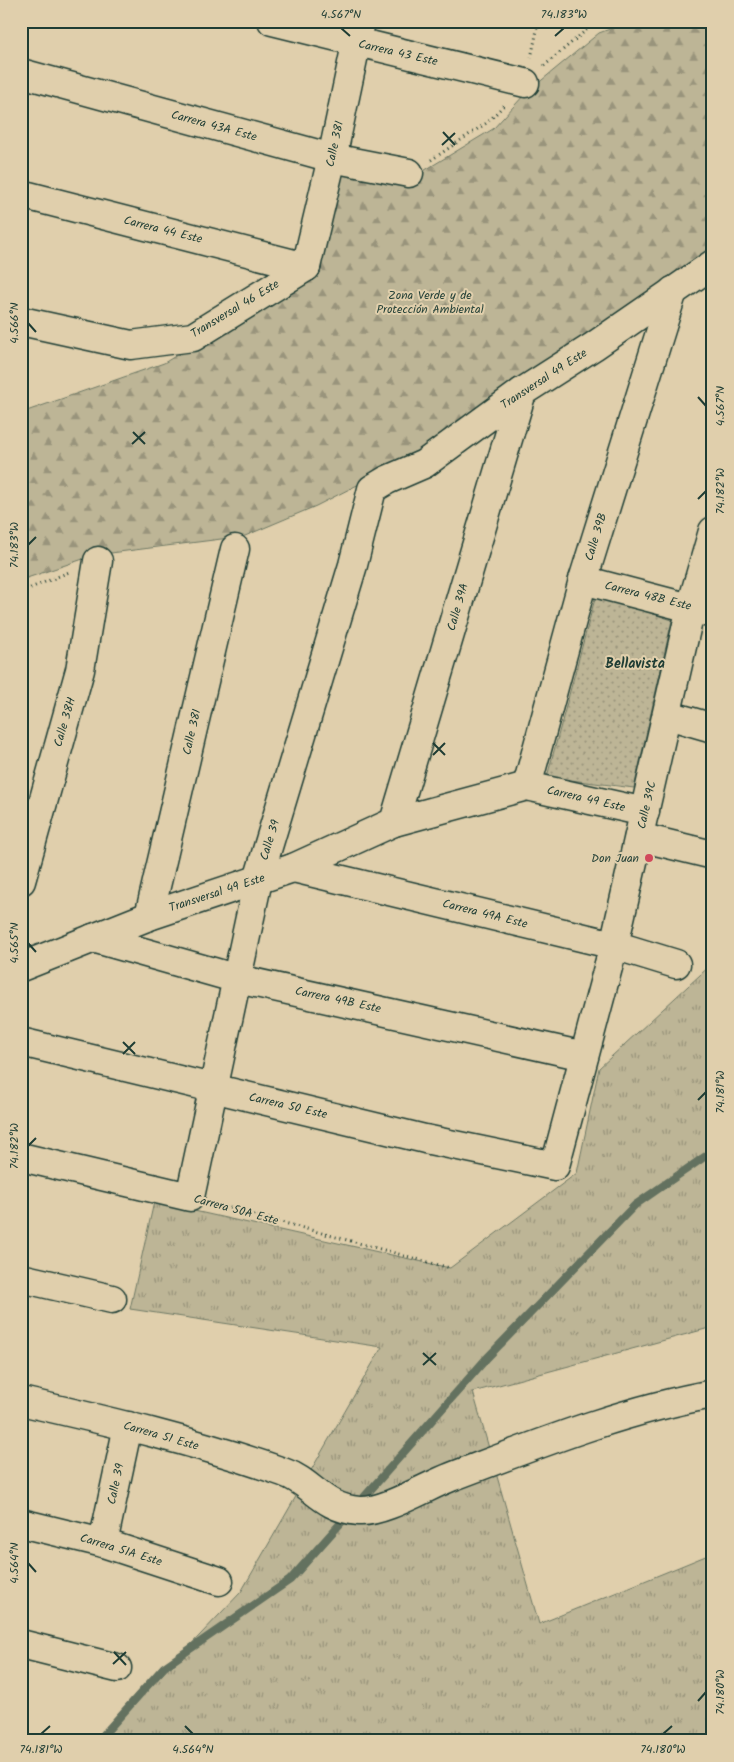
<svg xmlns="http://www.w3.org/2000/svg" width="734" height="1762" viewBox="0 0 734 1762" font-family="Kalam,sans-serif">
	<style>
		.grass { fill: url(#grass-tufts); stroke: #6e7965 }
		.forest { fill: url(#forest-firs); stroke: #6e7965 }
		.park { fill: url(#park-dots); stroke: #6e7965 }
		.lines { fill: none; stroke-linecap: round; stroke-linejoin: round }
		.stream { stroke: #63715f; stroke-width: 8 }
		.minor-casing { stroke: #1f3d34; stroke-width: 31 }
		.path { stroke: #1f3d34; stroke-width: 3; stroke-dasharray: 1 4; stroke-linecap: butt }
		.minor { stroke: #e0cfac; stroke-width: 28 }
		.ticks { fill: none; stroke: #1f3d34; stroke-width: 2 }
		.poi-dot { fill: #d1495b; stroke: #e0cfac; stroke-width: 2 }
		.labels { text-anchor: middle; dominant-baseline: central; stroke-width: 4; stroke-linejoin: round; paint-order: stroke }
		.street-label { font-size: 12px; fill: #1f3d34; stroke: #e0cfac }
		.park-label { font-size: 12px; fill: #274339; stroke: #e0cfac }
		.poi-label { font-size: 12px; fill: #1f3d34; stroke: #e0cfac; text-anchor: end }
		.neighbourhood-label { font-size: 14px; font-weight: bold; fill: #1f3d34; stroke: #e0cfac }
		.neatline { fill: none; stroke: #1f3d34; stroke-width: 2 }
		.ticks-label { font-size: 12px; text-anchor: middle; fill: #1f3d34 }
	</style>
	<defs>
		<pattern id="grass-tufts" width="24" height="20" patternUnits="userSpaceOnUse" patternTransform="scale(1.25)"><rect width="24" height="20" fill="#bdb596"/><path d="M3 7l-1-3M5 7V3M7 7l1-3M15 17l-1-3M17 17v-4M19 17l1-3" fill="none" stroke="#99947b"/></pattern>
		<pattern id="forest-firs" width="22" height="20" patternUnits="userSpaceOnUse" patternTransform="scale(1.25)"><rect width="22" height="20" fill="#bdb596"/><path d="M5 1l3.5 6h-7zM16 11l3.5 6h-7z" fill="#99947b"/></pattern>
		<pattern id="park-dots" width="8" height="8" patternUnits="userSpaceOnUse" patternTransform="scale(1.25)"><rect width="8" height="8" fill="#bdb596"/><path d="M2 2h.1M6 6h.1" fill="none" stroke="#99947b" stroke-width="1.8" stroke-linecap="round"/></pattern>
	</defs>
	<rect width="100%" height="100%" fill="#e0cfac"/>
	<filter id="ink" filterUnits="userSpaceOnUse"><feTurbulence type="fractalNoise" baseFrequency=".02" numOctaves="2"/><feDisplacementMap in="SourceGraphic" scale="10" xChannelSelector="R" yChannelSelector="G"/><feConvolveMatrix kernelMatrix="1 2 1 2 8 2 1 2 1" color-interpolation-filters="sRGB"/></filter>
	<g filter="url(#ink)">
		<!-- grass -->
		<polygon class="grass" points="713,963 713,1327 473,1392 539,1624 713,1553 713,1741 99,1741 241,1592 382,1347 130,1309 154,1202 450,1268 577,1173 599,1068"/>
		<!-- forest -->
		<polygon class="forest" points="631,21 713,21 713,257 521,389 375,476 316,506 245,536 95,555 21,580 21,413 164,363 310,273 336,167 407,181 493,129 525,94 599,33"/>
		<!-- park -->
		<polygon class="park" points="596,595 672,620 634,788 547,777"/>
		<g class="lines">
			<!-- stream -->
			<g class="stream">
				<polyline points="358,1504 486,1359 635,1205 713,1151"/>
				<polyline points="98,1741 164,1667 290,1580 347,1516"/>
			</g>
			<defs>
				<g id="minor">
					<polyline points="272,21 525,83"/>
					<polyline points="21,73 332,158 409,173"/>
					<polyline points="21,194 306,267"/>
					<polyline points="306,267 332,158 361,21"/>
					<polyline points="21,321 131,345 193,337 306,267"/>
					<polyline points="583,580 713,614"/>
					<polyline points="668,715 713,728"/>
					<polyline points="527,786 583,580 673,291"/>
					<polyline points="394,822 522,392"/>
					<polyline points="639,837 713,855"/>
					<polyline points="293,868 614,945 676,964"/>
					<polyline points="21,881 80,670 98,561"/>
					<polyline points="149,916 235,549"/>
					<polyline points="93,938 238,979 584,1056"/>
					<polyline points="21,967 149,916 293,868 394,822 527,786 645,812"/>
					<polyline points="21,1042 425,1139 555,1166 614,945 691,607 713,531"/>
					<polyline points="21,1157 190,1197 258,880 353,565 372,489 387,480 424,464 522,392 594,346 713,264"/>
					<polyline points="21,1278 112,1299"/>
					<path d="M21,1401C109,1421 198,1442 283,1472C313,1482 321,1508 359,1511C383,1513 427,1486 451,1477C536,1445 623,1410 713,1394"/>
					<polyline points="21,1523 103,1543 219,1581"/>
					<polyline points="103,1543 128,1426"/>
					<polyline points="21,1644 117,1668"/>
				</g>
			</defs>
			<!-- minor casing -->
			<use href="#minor" class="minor-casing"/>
			<!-- path -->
			<g class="path">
				<polyline points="531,58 539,21"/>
				<polyline points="544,66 597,21"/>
				<polyline points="431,160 488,122 504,105"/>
				<polyline points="21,592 69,572"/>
				<polyline points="215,1204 450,1268"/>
			</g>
			<!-- minor -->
			<use href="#minor" class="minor"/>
		</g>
	</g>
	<!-- ticks -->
	<path class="ticks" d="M341,28L350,36M555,36L564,28M443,132L455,145M442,145L455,133M28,323L36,332M698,397L706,406M133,432L145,444M132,444L145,432M698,499L706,491M28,545L36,537M433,743L445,755M433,755L445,743M28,943L36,952M123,1042L135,1054M123,1054L135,1042M698,1100L706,1092M28,1146L36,1138M423,1353L436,1365M423,1365L436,1353M28,1563L36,1572M114,1652L126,1665M113,1664L126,1652M698,1701L706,1692M185,1726L193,1734M41,1734L50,1726M663,1734L672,1726"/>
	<!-- markers -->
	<circle class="poi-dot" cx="649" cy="858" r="5"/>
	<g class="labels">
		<!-- street labels -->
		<g class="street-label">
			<text transform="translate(398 53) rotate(13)">Carrera 43 Este</text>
			<text transform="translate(214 126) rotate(15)">Carrera 43A Este</text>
			<text transform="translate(335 144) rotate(-78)">Calle 38I</text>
			<text transform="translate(163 230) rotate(14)">Carrera 44 Este</text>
			<text transform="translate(235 309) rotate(-31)">Transversal 46 Este</text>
			<text transform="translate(544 379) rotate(-33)">Transversal 49 Este</text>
			<text transform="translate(596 537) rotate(-73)">Calle 39B</text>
			<text transform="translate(648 596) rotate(14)">Carrera 48B Este</text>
			<text transform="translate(458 607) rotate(-74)">Calle 39A</text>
			<text transform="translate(65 722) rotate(-74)">Calle 38H</text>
			<text transform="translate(192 732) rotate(-77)">Calle 38I</text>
			<text transform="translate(586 799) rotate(13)">Carrera 49 Este</text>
			<text transform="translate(647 805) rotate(-77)">Calle 39C</text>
			<text transform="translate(270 840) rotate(-73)">Calle 39</text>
			<text transform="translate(217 893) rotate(-18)">Transversal 49 Este</text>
			<text transform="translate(485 914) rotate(14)">Carrera 49A Este</text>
			<text transform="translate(338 1000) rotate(12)">Carrera 49B Este</text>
			<text transform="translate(288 1106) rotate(13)">Carrera 50 Este</text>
			<text transform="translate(236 1210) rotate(15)">Carrera 50A Este</text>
			<text transform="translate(161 1436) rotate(16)">Carrera 51 Este</text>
			<text transform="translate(116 1484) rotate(-78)">Calle 39</text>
			<text transform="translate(121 1550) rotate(17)">Carrera 51A Este</text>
		</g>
		<!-- park labels -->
		<g class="park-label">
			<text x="430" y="295">Zona Verde y de<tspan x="430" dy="14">Protección Ambiental</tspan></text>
		</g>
		<!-- poi labels -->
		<g class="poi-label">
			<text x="639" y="858">Don Juan</text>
		</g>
		<!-- neighbourhood labels -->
		<g class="neighbourhood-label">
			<text x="635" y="664">Bellavista</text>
		</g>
	</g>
	<!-- margin -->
	<rect width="734" height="1762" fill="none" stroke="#e0cfac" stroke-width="55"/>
	<rect x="28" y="28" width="678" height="1706" class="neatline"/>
	<g class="ticks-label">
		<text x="341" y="18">4.567°N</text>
		<text x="564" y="18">74.183°W</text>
		<text transform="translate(14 323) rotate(-90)" y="4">4.566°N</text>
		<text transform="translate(720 406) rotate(-90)" y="4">4.567°N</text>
		<text transform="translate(720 491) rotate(-90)" y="4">74.182°W</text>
		<text transform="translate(14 545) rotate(-90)" y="4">74.183°W</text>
		<text transform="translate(14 943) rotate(-90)" y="4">4.565°N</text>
		<text transform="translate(720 1092) rotate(-90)" y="4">74.181°W</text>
		<text transform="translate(14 1146) rotate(-90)" y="4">74.182°W</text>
		<text transform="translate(14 1563) rotate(-90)" y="4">4.564°N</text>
		<text transform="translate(720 1692) rotate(-90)" y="4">74.180°W</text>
		<text x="41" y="1753">74.181°W</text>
		<text x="193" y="1753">4.564°N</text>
		<text x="663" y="1753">74.180°W</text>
	</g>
</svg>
